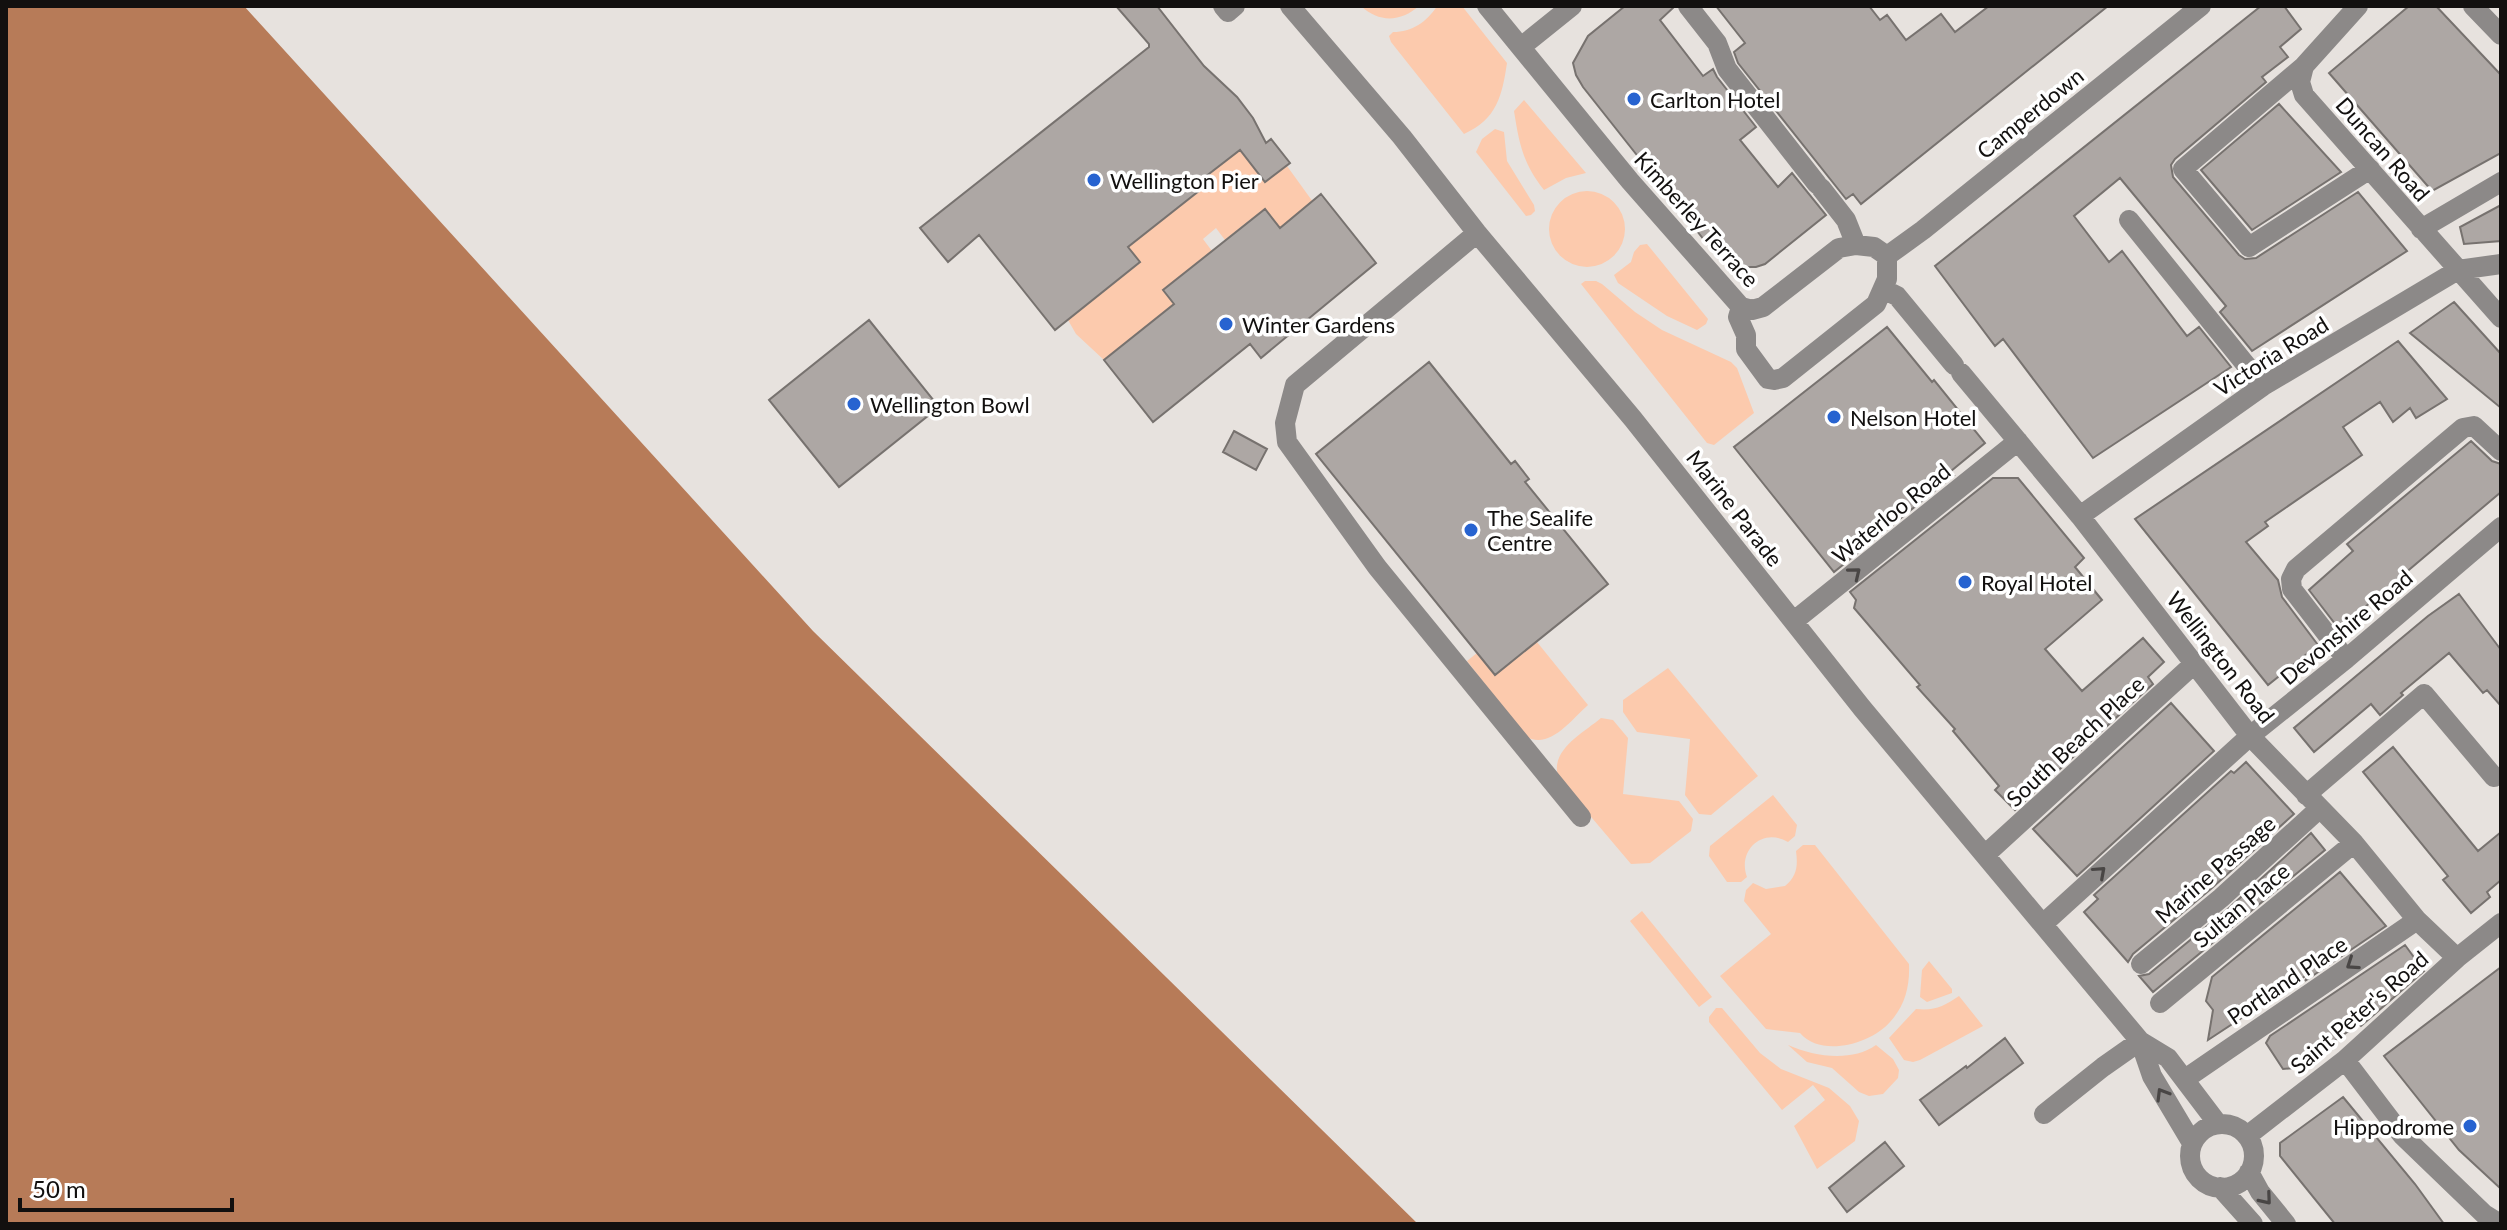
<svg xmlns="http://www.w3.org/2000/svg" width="2507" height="1230" font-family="Lato,sans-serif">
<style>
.green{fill:#fccaad}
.water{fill:#b77b58}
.building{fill:#ada7a4;stroke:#77726f;stroke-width:2}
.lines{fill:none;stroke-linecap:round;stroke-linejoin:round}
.minor{stroke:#8c8988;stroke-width:20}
.oneway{stroke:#494645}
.poi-dot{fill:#2763d0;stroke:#fff;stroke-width:3}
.labels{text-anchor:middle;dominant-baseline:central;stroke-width:7;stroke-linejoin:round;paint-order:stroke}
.poi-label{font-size:22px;fill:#12100f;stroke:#fff;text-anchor:start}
.street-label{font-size:22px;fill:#12100f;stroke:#fff}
</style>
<rect width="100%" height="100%" fill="#e7e2de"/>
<path class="green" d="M1361,6H1419C1401,22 1379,23 1361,6Z
M1437,6H1462L1507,63C1502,96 1497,119 1464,134L1391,42L1389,36L1393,32C1412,32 1427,22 1437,6Z
M1524,100L1586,173L1566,178L1544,190C1523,164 1519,143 1514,111Z
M1495,129L1504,132L1507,161L1534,205L1535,211L1531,215L1526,216L1476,152L1482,139Z
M1240,150L1265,182L1287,166L1313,202L1280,228L1262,232L1251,219L1225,240L1216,228L1203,239L1212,251L1163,290L1174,304L1104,360L1076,334L1068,320L1140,263L1128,247L1209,183L1205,177Z
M1549 229a38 38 0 1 1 76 0a38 38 0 1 1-76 0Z
M1647,244L1708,319L1706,324L1697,330L1667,316L1618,283L1614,275L1631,262L1634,252L1640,245Z
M1585,281H1596L1602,284L1635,312L1662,330L1731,362L1737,368L1754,413L1714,445L1707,443L1581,284Z
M1537,642L1588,705C1571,720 1549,751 1525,736L1467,661L1477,653L1495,675Z
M1668,668L1758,776L1711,815L1699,814L1685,795L1690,739L1637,732L1623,712V700Z
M1601,718L1613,720L1628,738L1623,794L1679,801L1693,819L1691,831L1650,863L1631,864L1559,779C1548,751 1582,734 1601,718Z
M1773,795L1797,825L1795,836L1788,842C1763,827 1737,850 1747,877L1741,882H1727L1709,856L1710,846Z
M1803,845H1815L1909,964C1910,986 1905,1006 1890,1022C1871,1044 1821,1058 1800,1033L1766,1029L1720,976L1771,934L1744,901L1746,890L1753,883L1766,889L1785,886C1797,876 1798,866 1796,851Z
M1642,911L1712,997L1699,1007L1630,921Z
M1929,961L1952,989V993L1927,1002L1920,997L1922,970Z
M1959,996L1983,1026L1920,1060L1913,1062L1904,1060L1889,1038L1916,1009C1935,1011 1944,1006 1959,996Z
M1716,1008H1722L1760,1053L1781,1069L1829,1088L1850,1106L1859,1121L1855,1141L1817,1169L1794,1126L1825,1100L1813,1085L1782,1110L1709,1022V1017Z
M1788,1045C1815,1057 1852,1062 1876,1045L1893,1059L1899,1070L1898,1078L1883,1094L1869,1096L1859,1092L1832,1068L1807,1062Z"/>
<path class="water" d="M6,6H244L813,631L1418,1224H6Z"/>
<path class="building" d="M1116,6H1157L1204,66L1237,97L1253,118L1266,143L1271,139L1290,163L1265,182L1240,150L1205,177L1209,183L1128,247L1140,262L1055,330L979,235L948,262L920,228L1149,47V44Z
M1625,6H1675L1660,20L1703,76L1713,69L1717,77L1756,127L1740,140L1778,187L1792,173L1826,215L1765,264L1756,267H1741L1716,255L1583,87L1576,75L1573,63L1588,36Z
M1716,6H1869L1880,20L1887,15L1906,40L1941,14L1955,32L1989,6H2108L1861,204L1853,194L1846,199L1738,63L1734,52L1745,43Z
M2261,6H2284L2301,29L2280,47L2288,57L2262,77L2266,82L2175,159L2171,165L2173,177L2239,255L2245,259L2256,258L2358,192L2407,251L2252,351L2220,312L2226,306L2120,178L2074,216L2109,262L2122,251L2187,336L2199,327L2231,367L2093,458L2003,339L1995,346L1935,266Z
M2409,6H2436L2501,75V153L2432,191L2329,73Z
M2279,104L2341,172L2252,230L2201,170Z
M1321,194L1376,263L1261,358L1250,344L1153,422L1104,360L1174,304L1163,290L1265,209L1280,228Z
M2501,205V241L2464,244L2460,227Z
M2454,302L2501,354V408L2410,333Z
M869,320L939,407L839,487L769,400Z
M1887,327L1932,382L1934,380L1985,443L1945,476H1953L1834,572L1734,447Z
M2398,341L2447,399L2416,418L2410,408L2393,422L2380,402L2343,427L2362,455L2265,522L2268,526L2246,542L2278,580L2282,597L2318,645L2268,685L2135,519Z
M1429,362L1511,464L1515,461L1529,479L1525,482L1608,584L1495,675L1316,454Z
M1234,431L1267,449L1256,470L1223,452Z
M2471,441L2492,461L2501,464V492L2339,629L2309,590L2353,551L2347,544Z
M1993,478H2018L2084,558L2075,567L2102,600L2045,649L2082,691L2143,638L2164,662L2148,677L2153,684L2015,810L1995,790L1999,786L1953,731L1955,729L1917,687L1920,685L1854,608L1856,600L1850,592Z
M2459,594L2501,650V706L2487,690L2483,693L2449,653L2401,693L2403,695L2380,715L2371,704L2314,752L2294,728L2428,616Z
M2171,703L2214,751L2077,876L2033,829Z
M2393,747L2478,851L2501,832V880L2487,892L2490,897L2471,913L2443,880L2448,876L2363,772Z
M2246,762L2294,814L2212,888L2133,954L2128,962L2084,912L2098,899L2094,895L2231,771L2234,773Z
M2311,833L2325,850L2153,992L2139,976L2149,974L2229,908Z
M2340,872L2386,926L2305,981L2310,973L2208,1040L2213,1010L2206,1001L2212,977Z
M2405,945L2424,971L2361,1026L2359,1024L2295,1068L2283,1069L2266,1043L2270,1036Z
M2501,967V1189L2459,1150L2384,1056Z
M2005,1038L2023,1063L1939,1125L1920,1100L1966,1066L1967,1068Z
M2343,1097L2415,1184L2444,1224H2335L2280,1156V1143Z
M1885,1142L1904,1166L1847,1212L1829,1188Z"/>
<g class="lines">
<path class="minor" d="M1223,6L1228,12L1235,6
M1290,6L1402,137L1477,233L1633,419L1862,708L2140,1041L2168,1058L2218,1124
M1487,6L1630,181L1741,307L1752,310L1763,307L1839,248L1856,245L1874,247L1887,256V279L1876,304L1783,378L1774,380L1768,379L1746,349V335L1738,317L1741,307
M1688,6L1717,43L1727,69L1817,184
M2358,6L2304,66L2300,82L2304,95L2501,318
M2473,6L2501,35
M1521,47L1572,6
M2304,66L2183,169L2249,247L2370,169
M1821,188L1846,220L1856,245
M2129,220L2263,386
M2421,229L2501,182
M1477,233L1295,385L1285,423L1287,442L1377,567L1581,817
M1887,256L1923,230L2201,6
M1883,289L1897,296L1954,365
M1961,373L2080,516L2250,736L2354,843L2417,920L2457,958
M2080,516L2263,386L2458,270L2501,264
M1794,621L2018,441
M2346,659L2292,589L2291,579L2296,569L2463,428L2474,426L2501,451
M2306,795L2424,694L2494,777
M1986,854L2195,663
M2043,924L2250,736L2346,659L2501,527
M2141,964L2221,898L2320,808
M2160,1003L2354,843
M2140,1041L2152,1076L2192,1143
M2345,1060L2402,1135L2484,1214L2500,1224
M2185,1079L2417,920
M2044,1114L2103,1067L2140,1041
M2190 1156a32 32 0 1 1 64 0a32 32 0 1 1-64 0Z
M2247,1136L2345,1060L2457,958L2501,923
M2249,1172L2260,1192L2286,1224
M2220,1187L2253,1224"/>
</g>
<defs><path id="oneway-chevron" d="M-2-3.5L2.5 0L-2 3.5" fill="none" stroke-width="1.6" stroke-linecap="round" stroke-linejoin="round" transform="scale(2)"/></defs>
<g class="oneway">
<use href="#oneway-chevron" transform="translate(1855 573) rotate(-39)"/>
<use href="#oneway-chevron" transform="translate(2100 872) rotate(-42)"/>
<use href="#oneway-chevron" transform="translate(2352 964) rotate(146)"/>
<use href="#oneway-chevron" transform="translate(2162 1094) rotate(-121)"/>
<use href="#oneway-chevron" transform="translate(2266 1199) rotate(50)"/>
</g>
<g class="poi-dot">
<circle cx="1634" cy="99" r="8"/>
<circle cx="1094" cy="180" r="8"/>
<circle cx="1226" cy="324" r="8"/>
<circle cx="854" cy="404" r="8"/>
<circle cx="1834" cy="417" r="8"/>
<circle cx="1471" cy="530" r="8"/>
<circle cx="1965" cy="582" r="8"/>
<circle cx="2470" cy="1126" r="8"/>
</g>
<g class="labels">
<g class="poi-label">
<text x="1650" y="99">Carlton Hotel</text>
<text x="1110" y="180">Wellington Pier</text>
<text x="1242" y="324">Winter Gardens</text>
<text x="870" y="404">Wellington Bowl</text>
<text x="1850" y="417">Nelson Hotel</text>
<text x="1487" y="517">The Sealife<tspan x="1487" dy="25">Centre</tspan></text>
<text x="1981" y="582">Royal Hotel</text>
<text x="2454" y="1126" text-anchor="end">Hippodrome</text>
</g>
<g class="street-label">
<text transform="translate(2030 113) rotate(-39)">Camperdown</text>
<text transform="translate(2383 149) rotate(49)">Duncan Road</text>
<text transform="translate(1697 219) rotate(48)">Kimberley Terrace</text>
<text transform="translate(2271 356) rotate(-32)">Victoria Road</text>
<text transform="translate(1735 508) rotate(52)">Marine Parade</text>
<text transform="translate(1891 513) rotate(-39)">Waterloo Road</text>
<text transform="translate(2346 627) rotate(-40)">Devonshire Road</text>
<text transform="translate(2221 657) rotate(52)">Wellington Road</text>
<text transform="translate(2075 741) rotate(-43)">South Beach Place</text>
<text transform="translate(2215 869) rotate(-41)">Marine Passage</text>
<text transform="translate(2241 905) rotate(-40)">Sultan Place</text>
<text transform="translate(2287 980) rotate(-34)">Portland Place</text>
<text transform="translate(2359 1012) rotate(-41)">Saint Peter's Road</text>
</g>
</g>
<rect width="2507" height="1230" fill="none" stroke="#12100f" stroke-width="16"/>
<path d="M20 1198v12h212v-12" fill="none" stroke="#12100f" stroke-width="4"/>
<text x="32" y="1198" font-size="24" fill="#12100f" stroke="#ffffff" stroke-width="6" paint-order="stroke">50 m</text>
</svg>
